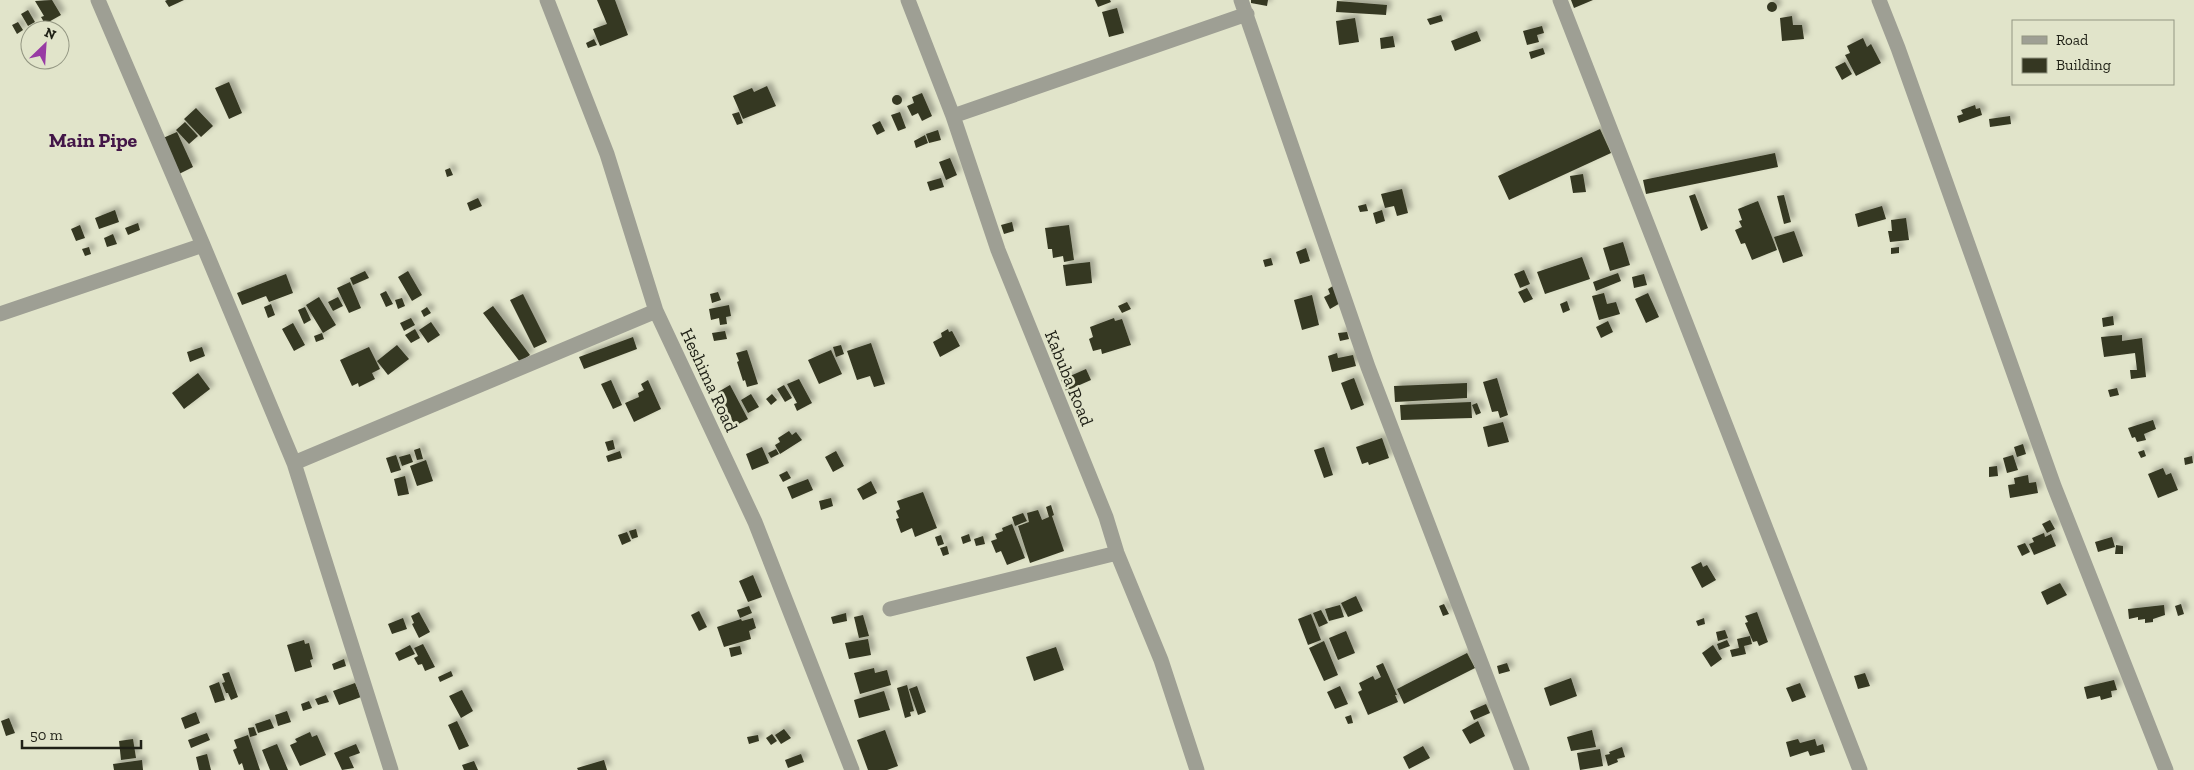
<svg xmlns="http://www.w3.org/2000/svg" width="2194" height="770" font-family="'Zilla Slab',serif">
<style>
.building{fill:#353722;filter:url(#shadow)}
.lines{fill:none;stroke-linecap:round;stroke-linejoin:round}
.street{stroke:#9e9f94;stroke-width:15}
.labels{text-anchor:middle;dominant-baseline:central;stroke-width:5;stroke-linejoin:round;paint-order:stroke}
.street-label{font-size:18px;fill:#1f2016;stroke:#e1e4ca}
.quarter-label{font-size:20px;font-weight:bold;fill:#431648;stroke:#e1e4ca}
</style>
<defs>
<filter id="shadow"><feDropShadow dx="4.5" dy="-4.5" stdDeviation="2.5" flood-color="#0004"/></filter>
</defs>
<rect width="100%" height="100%" fill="#e1e4ca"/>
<path class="building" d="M52,0L61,15L45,24L41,17L44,16L35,1Z
M184,0L169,7L165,1L167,0Z
M597,0H615L628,35L600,46L593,29L607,24Z
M1095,0H1110L1111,2L1098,7Z
M1251,0H1268L1267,6L1251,3Z
M1571,0H1593L1574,8Z
M1337,1L1387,5L1386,15L1336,12Z
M1767 7a5 5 0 1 1 10 0a5 5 0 1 1-10 0Z
M1117,8L1124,33L1109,37L1102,12Z
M28,10L35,22L28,26L21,14Z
M1441,15L1443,21L1430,25L1427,19Z
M1792,16L1793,25H1802L1804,39L1782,41L1780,18Z
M1355,18L1359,42L1339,45L1336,21Z
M18,22L23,30L17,34L12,25Z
M1542,26L1544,33L1537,35L1539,42L1527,45L1523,31Z
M1477,31L1481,41L1455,51L1451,41Z
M1393,36L1395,47L1381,49L1380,38Z
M1863,38L1867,47L1871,44L1881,63L1856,76L1845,55L1850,53L1847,46Z
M594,39L597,45L588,48L586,43Z
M1543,48L1545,54L1531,59L1529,52Z
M1845,62L1852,74L1842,80L1835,67Z
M229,82L242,113L229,119L215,88Z
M767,86L776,106L743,119L733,96L752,88L754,92Z
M922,93L932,116L922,121L918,113L912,116L907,106L914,103L912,97Z
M892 100a5 5 0 1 1 10 0a5 5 0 1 1-10 0Z
M1975,105L1976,109L1980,108L1982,115L1959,123L1957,116L1963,114L1961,110Z
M196,108L213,126L201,137L184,119Z
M739,112L743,123L737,125L732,114Z
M900,112L906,128L898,131L891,115Z
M2010,116L2011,124L1990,127L1989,119Z
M880,121L885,131L877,135L872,125Z
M185,122L198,136L189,144L176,130Z
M1600,129L1611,153L1509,200L1498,176Z
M938,130L941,140L929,143L926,134Z
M177,132L193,167L179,174L163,138Z
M925,135L928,143L916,148L914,141Z
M1775,153L1778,167L1646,194L1643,180Z
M950,158L957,175L946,180L939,162Z
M450,168L453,175L447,177L445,170Z
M1583,174L1586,192L1573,193L1570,176Z
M941,178L944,187L930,191L927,182Z
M1402,189L1408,213L1397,216L1394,206L1385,208L1381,194Z
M1695,194L1708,228L1701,231L1689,196Z
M1784,195L1791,222L1784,224L1777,196Z
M478,198L482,206L470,211L467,203Z
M1758,201L1777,250L1752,260L1745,243L1741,244L1735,230L1742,227L1739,221L1742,220L1738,209Z
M1366,204L1368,211L1360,212L1358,206Z
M1882,206L1886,219L1858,227L1855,214Z
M115,210L119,222L99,229L95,218Z
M1382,210L1385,221L1376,224L1373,213Z
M1906,218L1909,240L1890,242L1888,231H1892L1891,220Z
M1012,222L1014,231L1004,234L1001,225Z
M138,223L140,230L128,235L125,228Z
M80,225L85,238L76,241L71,229Z
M1069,225L1074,260L1064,262L1063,256L1053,258L1052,249H1048L1045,228Z
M1794,231L1803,256L1783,263L1774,237Z
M113,234L117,244L107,247L104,238Z
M1623,242L1630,265L1610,271L1603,248Z
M89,247L91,254L85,256L82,249Z
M1899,247V253L1891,254V248Z
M1306,248L1310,261L1300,264L1296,252Z
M1582,257L1590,279L1545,294L1537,272Z
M1271,258L1273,265L1265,267L1263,260Z
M1090,262L1092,283L1066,286L1063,265Z
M1524,270L1530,284L1520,288L1514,274Z
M365,271L369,278L353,285L350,278Z
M408,271L422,295L412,301L398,277Z
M1618,273L1621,281L1596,291L1593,282Z
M286,274L293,293L269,302L266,296L242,305L237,293Z
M1644,274L1647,285L1634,288L1632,277Z
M350,282L361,308L349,313L337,288Z
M1333,286L1342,302L1330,309L1324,297L1330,294L1328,289Z
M1527,288L1533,299L1524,303L1518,292Z
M386,291L393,304L386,307L380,294Z
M718,292L721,300L712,303L710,294Z
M1604,293L1607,304L1616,302L1620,314L1599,320L1592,296Z
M1648,293L1659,317L1646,323L1635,299Z
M523,294L547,342L534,348L510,300Z
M1312,295L1319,325L1302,330L1294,300Z
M319,297L336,325L323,333L306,305Z
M338,297L343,306L333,311L328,302Z
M402,298L405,306L398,309L395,300Z
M1567,301L1570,310L1563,313L1560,304Z
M1127,302L1131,309L1122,313L1118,306Z
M271,304L275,315L268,318L264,307Z
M729,305L731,316L726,317L727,324L720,325L719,318L711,320L709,309Z
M493,306L530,355L520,362L483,313Z
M305,307L311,320L304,324L298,310Z
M427,307L431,313L424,317L421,311Z
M2113,316L2114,325L2103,327L2102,318Z
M411,318L415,325L404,331L400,323Z
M1114,318L1115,321L1122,319L1131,345L1102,354L1101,349L1093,351L1089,339L1093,337L1090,327Z
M1608,321L1613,332L1601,338L1596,327Z
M431,322L440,335L428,343L419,330Z
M293,323L305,345L294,351L282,329Z
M415,329L420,338L411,343L405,335Z
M948,329L949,332L952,331L960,346L940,357L933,342L942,337L941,333Z
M725,331L727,339L714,341L712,333Z
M1347,332L1349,339L1340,341L1338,333Z
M322,333L324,339L316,342L314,336Z
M2122,335V341L2142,338L2146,377L2131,379L2130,370H2137L2135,353L2104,357L2101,337Z
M633,337L637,349L584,369L579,357Z
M871,343L885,384L874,387L870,376L857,380L847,351Z
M397,345L409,359L388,375L377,361Z
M841,345L844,354L836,357L833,347Z
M202,347L205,356L190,362L187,352Z
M369,347L380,369L372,373L375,379L359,387L358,383L352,386L340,360Z
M747,350L758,384L747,387L745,380L743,381L737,362L739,361L736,353Z
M831,350L842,374L819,384L808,360Z
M1337,353L1338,358L1353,355L1356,366L1332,372L1328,356Z
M1086,369L1091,380L1066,391L1061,380Z
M198,373L210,389L184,409L172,393Z
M1354,378L1364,405L1351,410L1341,383Z
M1497,378L1508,415L1500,418L1498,411L1492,412L1483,382Z
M799,379L812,403L797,411L794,404L797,403L787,384Z
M611,380L622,405L613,409L601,384Z
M648,380L661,409L634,422L625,403L639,397L638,393L644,390L641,384Z
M1467,383V398L1395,402L1394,386Z
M730,385L748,419L735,426L718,392Z
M784,385L792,398L785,402L777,389Z
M2117,388L2119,395L2110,397L2108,390Z
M751,394L759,407L748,413L741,400Z
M772,394L777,400L771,405L766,399Z
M1471,402L1472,418L1401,420L1400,405Z
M1477,403L1481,413L1476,415L1472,405Z
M2153,420L2156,429L2144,434L2146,440L2137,442L2135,437L2132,438L2128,428Z
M1503,422L1509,442L1488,447L1483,427Z
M789,431L792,435L796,432L802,440L780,454L775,445L780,442L778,438Z
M1382,438L1389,458L1369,465L1368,462L1362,464L1356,447Z
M613,440L615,449L608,451L605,442Z
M2023,444L2026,454L2017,457L2014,447Z
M762,447L769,463L752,470L746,454Z
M1324,447L1333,475L1324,478L1314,450Z
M420,448L423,459L417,460L414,450Z
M776,449L779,454L771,458L768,453Z
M2144,450L2146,456L2141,458L2138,452Z
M620,451L622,458L608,462L606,456Z
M836,451L844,466L833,472L825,457Z
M410,454L413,462L402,466L399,457Z
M396,455L401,470L391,473L386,458Z
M2013,455L2018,470L2007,473L2003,458Z
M2192,456L2193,463L2185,465L2184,458Z
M426,460L433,481L417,486L410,466Z
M1997,466L1998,476L1989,477V467Z
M2163,468L2166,475L2171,473L2178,490L2158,498L2148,474Z
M787,471L791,478L783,482L779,475Z
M2028,475L2029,483L2036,482L2038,493L2010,498L2008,485L2015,484L2014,478Z
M405,476L409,494L398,496L394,479Z
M808,479L813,490L792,499L787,487Z
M871,481L877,493L863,500L857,489Z
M923,492L937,528L915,537L912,528L901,533L896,519L899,518L896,511L900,509L897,501Z
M831,498L833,506L821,510L819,501Z
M1051,505L1054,515L1052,516L1064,551L1030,563L1018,526L1029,522L1027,513L1038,510L1042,520L1049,517L1046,507Z
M1023,513L1027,521L1015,526L1012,517Z
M2050,520L2055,529L2047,533L2042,524Z
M1012,524L1025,558L1007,565L1001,551L996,553L991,541L997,539L995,534L1003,531L1002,528Z
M636,529L638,537L632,539L629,531Z
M627,532L631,541L622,545L618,535Z
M2044,533L2045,537L2051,534L2056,546L2034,555L2029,544L2034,542L2032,538Z
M969,534L971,541L963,544L961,537Z
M941,535L944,544L938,546L935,537Z
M983,536L985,544L976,546L974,539Z
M2112,537L2115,547L2098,552L2095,542Z
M2025,543L2030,552L2022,556L2017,546Z
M2116,545L2123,546V554H2115Z
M947,546L949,554L943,556L940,548Z
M1701,562L1703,567L1707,565L1716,580L1702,588L1691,567Z
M753,575L762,597L748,602L739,581Z
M2060,583L2067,595L2047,605L2041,592Z
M1356,596L1363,611L1348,617L1341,603Z
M1444,604L1449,614L1443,616L1439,606Z
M2181,604L2184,614L2178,616L2175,606Z
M1340,605L1344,617L1329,621L1325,609Z
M2164,605L2165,615L2153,619V622L2145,623V619L2138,620V617L2129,619L2128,609Z
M749,606L752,613L740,618L737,610Z
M1321,610L1328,623L1319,627L1313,613Z
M699,611L707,627L699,631L691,615Z
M419,612L430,632L419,638L412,624L414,623L411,616Z
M1757,612L1768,642L1759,646L1757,641L1753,642L1745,623L1748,622L1745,616Z
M846,613L847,621L833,624L831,617Z
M1311,614L1321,640L1308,645L1298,619Z
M863,615L869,636L859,638L854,617Z
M403,618L407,629L392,634L388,624Z
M753,618L756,628L749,631L751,639L724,647L717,627L741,619L742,621Z
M1704,618L1705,624L1698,626L1696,621Z
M1725,630L1728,638L1718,641L1716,632Z
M1346,631L1355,653L1338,660L1329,638Z
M1750,636L1752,644L1744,646L1746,654L1732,657L1730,650L1739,648L1737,639Z
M868,639L871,655L849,659L845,643Z
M304,640L305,644L309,643L313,659L310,660L312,667L295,672L287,645Z
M1727,640L1730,646L1719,650L1717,644Z
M1324,641L1338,675L1324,681L1309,648Z
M423,644L435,667L425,671L422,664L418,665L414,658L418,656L414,648Z
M410,645L415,654L399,661L395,653Z
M1713,645L1722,659L1711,667L1702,653Z
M740,646L742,654L731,657L729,648Z
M1056,647L1064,670L1034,681L1026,657Z
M1467,653L1475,668L1404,704L1397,689Z
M344,659L346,666L334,670L332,664Z
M1383,663L1397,695H1395L1398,702L1368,715L1358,692L1362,690L1359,683L1373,676L1375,680L1381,677L1376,666Z
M1507,663L1510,671L1499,674L1497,666Z
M874,668L875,673L887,670L891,685L860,694L854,673Z
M451,671L453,676L440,682L438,677Z
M229,672L238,697L231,700L228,693H226L222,683L225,682L222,674Z
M1865,673L1870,686L1858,689L1854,676Z
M1571,678L1577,696L1550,706L1544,688Z
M2114,680L2117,690L2111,691L2112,697L2101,700L2100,696L2087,699L2084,687Z
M219,682L225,700L215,703L209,686Z
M355,683L361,697L339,705L333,691Z
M1800,683L1806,697L1792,702L1786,688Z
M907,685L914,711L910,712L911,716L905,718L897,688Z
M917,686L926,712L918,715L909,689Z
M1340,686L1348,704L1335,709L1327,692Z
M462,690L473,711L461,718L449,696Z
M884,691L890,710L859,718L854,700Z
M326,695L329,702L318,705L315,699Z
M309,701L312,708L303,711L301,704Z
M1486,704L1490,713L1474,720L1470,711Z
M287,711L291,722L278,726L275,715Z
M196,712L200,723L185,729L181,718Z
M1351,715L1353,723L1348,724L1345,717Z
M9,718L15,733L6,736L1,721Z
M270,719L274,728L258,733L255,724Z
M457,721L469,746L459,750L448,725Z
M1478,721L1485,736L1470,744L1462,730Z
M254,727L257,735L250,737L248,728Z
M784,729L791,738L781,744L775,735Z
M885,730L898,766L887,770H868L857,740Z
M1592,730L1596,747L1571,751L1567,737Z
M310,732L312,737L317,735L326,755L300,766L290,745L297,742L295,739Z
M207,733L210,740L191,748L188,740Z
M772,734L777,741L771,745L766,738Z
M248,735L260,770H244L242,763L239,765L233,750L237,748L234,740Z
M758,735L759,741L749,744L747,737Z
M133,739L136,758L121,760L119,741Z
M1798,739L1800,743L1815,739L1817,746L1823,744L1825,752L1810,756L1808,751L1790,757L1786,742Z
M277,744L288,770H270L262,750Z
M356,744L360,753L349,757L354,768L342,770L334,753Z
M1423,746L1430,758L1409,769L1403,757Z
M1622,747L1625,757L1617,759L1618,762L1608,766L1605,755L1610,754L1609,752Z
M1600,749L1603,766L1580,770L1577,753Z
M207,754L211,770H199L196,757Z
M801,754L804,762L788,768L785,760Z
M142,760L143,770H114L113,764Z
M604,760L607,770H578L577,768Z
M474,761L478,770H464L462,765Z"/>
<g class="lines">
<path class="street" d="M98,0L203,245L294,463L391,770
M547,0L607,154L656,311L755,522L852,770
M908,0L953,116L998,250L1106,517L1117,553L1161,660L1197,770
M1241,0L1368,367L1522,770
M1560,0L1860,770
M1879,0L1898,48L2054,486L2166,770
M953,116L1247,14
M0,314L203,245
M294,463L656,311
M890,609L1117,553"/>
</g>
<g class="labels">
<g class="street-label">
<text transform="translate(1069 378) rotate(68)">Kabuba Road</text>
<text transform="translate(709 380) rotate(65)">Heshima Road</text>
</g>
<g class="quarter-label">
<text x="93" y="140">Main Pipe</text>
</g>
</g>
<rect x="2012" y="20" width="162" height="65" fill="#e1e4ca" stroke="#939682"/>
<rect x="2022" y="36" width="25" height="8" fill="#9e9f94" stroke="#939682"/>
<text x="2056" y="45" font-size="15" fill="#1f2016">Road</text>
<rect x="2022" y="58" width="25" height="15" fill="#353722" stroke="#939682"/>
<text x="2056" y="70" font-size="15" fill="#1f2016">Building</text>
<g transform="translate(45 45) rotate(25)"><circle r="24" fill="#e1e4ca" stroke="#939682"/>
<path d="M0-4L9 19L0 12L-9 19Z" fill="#983ba4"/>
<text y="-8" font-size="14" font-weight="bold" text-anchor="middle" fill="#1f2016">N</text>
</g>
<path d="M22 740v8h119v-8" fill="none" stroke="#1f2016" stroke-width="2.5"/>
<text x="30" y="740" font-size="15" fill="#1f2016" stroke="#e1e4ca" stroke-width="4" paint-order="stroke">50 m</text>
</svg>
